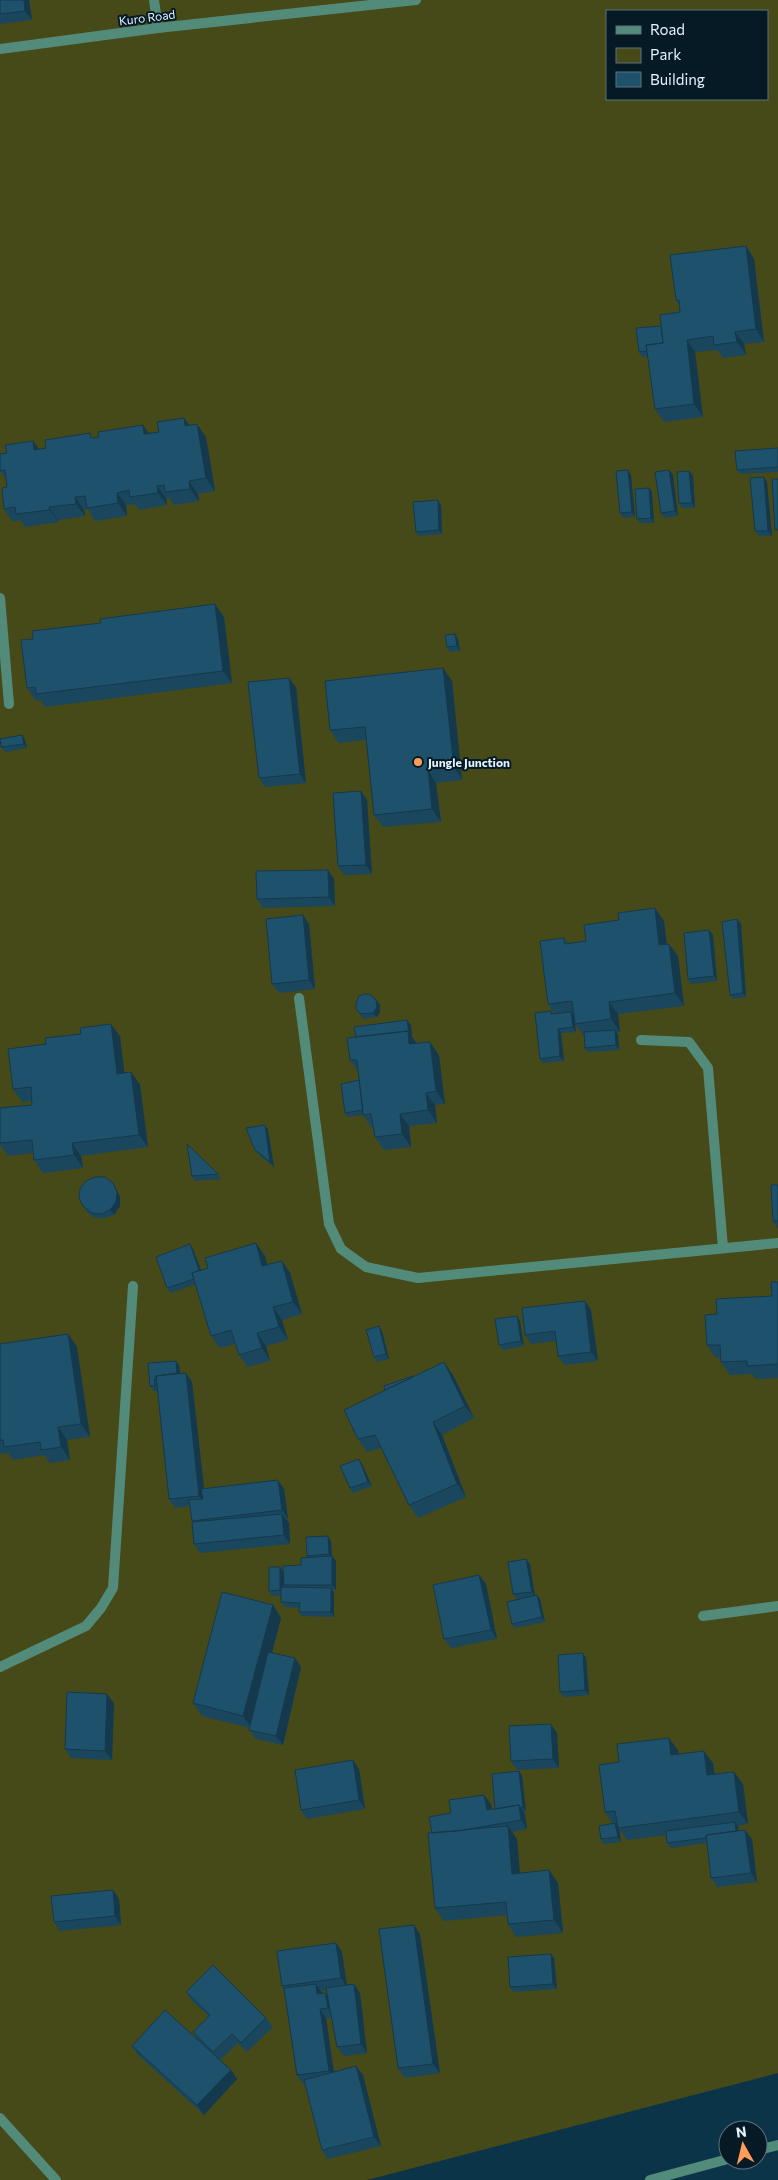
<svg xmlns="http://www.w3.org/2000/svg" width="778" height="2180" font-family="Commissioner,sans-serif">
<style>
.green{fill:#464a18;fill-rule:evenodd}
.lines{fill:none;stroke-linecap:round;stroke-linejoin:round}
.service{stroke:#538b7b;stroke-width:10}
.minor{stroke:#538b7b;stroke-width:10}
.tertiary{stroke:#538b7b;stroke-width:10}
.wall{fill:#1a475d;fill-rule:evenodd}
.shaded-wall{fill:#15394c}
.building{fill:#1e526c;stroke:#15394c}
.poi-dot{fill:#fe9c58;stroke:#051a25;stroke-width:2}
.labels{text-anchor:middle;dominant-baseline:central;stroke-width:4;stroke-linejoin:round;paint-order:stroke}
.street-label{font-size:12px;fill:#e3f3fc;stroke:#051a25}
.poi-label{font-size:12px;font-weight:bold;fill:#e3f3fc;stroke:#051a25;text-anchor:start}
</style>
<rect width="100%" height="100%" fill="#0b3448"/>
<path class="green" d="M0,0H778V2073L367,2180H0ZM607,11H767V99H607Z"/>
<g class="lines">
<path class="service" d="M0,598L9,704"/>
<path class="minor" d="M154,0L158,28
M0,49L158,28L416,0
M299,998L329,1224L341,1249L366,1267L418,1278L778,1243
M641,1040L689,1042L708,1068L723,1248
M703,1616L778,1606
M0,1667L86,1626L101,1608L113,1588L133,1286
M0,2118L56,2180"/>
<path class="tertiary" d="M758,2150L778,2145
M650,2180L728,2159"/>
</g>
<path class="wall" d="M0,0H29L32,20L0,24Z
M746,246L754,259L764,342L744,344L746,355L723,358L717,350L695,352L703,417L664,422L655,409L648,356L642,357L639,352L661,326L680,312L679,305L676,300Z
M184,418L189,425L206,437L215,491L198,494L199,501L174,505L169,498H166L167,505L139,510L135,504L126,505L127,516L95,521L88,509L84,510L85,516L58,520L59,522L25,527L20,520L13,522L4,509L7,487L6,479L0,471L7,453L46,448L93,438L159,432Z
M778,448V472L740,474L737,470Z
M669,470L673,475L678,516L664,518L661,513Z
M689,471L693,476L695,508H682L679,503Z
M631,475L635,517L623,518L620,513Z
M767,482L772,536H759L755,531Z
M649,488L652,492L654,523H640L637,519Z
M441,505L442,534L419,536L416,532Z
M215,604L224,617L232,683L45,707L41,700L36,701L27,688L33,639L101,623Z
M458,639L460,651L450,652L447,647Z
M443,668L452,681L462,780L436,783L441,822L383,827L374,815L366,740L339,743L330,730Z
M296,687L306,783L265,787L259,778Z
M22,735L25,740L27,748L5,752L1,747Z
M367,800L372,874L344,875L338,866Z
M328,870L334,879L335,906L263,908L257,899Z
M737,919L741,924L746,997L733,999L730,995Z
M664,921L667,944L678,956L684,1006L618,1014L620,1032H617L618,1035L619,1050L588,1052L585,1048L584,1036L575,1024L576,1032L561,1033L564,1061L543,1063L540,1059L551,1011L553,1014L554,1013L548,1004L564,938L568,943L586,941Z
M309,924L315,989L279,993L272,984Z
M713,935L717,981L691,984L688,979Z
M380,1005V1012L377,1017L364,1019L356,1009Z
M411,1025L412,1037L417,1043L439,1055L445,1104L435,1105L437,1123L409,1126L411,1147L384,1150L375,1137L373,1128H372L363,1115L348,1117L345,1113L359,1080L358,1072L350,1060L356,1037Z
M120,1036L124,1073L131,1072L140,1085L148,1147L81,1156L83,1168L43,1173L34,1160L33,1153L8,1156L0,1145V1108L32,1105V1101L22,1102L13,1089Z
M265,1125L268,1130L274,1167L259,1155L255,1150Z
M218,1174L221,1179L195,1181L192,1176Z
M113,1183L120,1197V1206L114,1215L105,1218H95L87,1212L84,1207Z
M778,1185V1229L773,1221Z
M256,1243L265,1256L267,1265L282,1261L290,1273L302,1314L282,1320L288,1340L266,1346L270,1361L248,1367L239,1355L236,1344L220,1348L211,1336L196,1284L171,1293L167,1288L190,1244L193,1249L201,1270L208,1268Z
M778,1282V1378L756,1379L752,1374L730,1375L721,1362V1358H716L707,1345L717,1314L772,1296Z
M585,1301L591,1310L598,1361L565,1365L558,1356L556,1341L531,1344L525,1335Z
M517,1316L520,1321L524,1346L503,1350L499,1345Z
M382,1331L389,1359L377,1362L374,1357Z
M68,1334L77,1347L90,1437L67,1440L70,1460L50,1463L44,1455L13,1460L8,1453L0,1454V1344Z
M148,1363L179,1365L180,1373H186L192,1382L204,1489L278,1480L284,1489L288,1519H286L289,1523L290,1544L200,1553L194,1544L193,1522L190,1506L175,1508L169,1499L158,1391H154L150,1386Z
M453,1375L474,1418L442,1435L466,1497L418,1518L409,1505L381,1448L367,1452L358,1439Z
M359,1459L362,1464L372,1486L353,1493L350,1488Z
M331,1541L332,1556L336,1561V1590H332L334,1593V1617L302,1616L299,1612V1608L285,1607L281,1602V1595L272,1596L269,1591L280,1567L283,1571L301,1565L308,1558L307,1556Z
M530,1564L535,1595L540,1599L545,1622L515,1628L512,1624L517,1599L513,1594Z
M479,1575L486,1584L497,1639L451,1648L444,1639Z
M273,1605L281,1618L272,1653L301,1667L283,1745L256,1739L249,1730L250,1728L202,1716L193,1703Z
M586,1658L589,1695L564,1697L560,1692Z
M114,1703L112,1760L71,1758L65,1749Z
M557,1733L559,1768L517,1770L511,1761Z
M678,1750V1754L713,1763L714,1774L734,1772L743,1784L748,1824L737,1826L739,1831L752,1839L757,1882L717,1887L711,1878L707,1843L671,1848L667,1843V1835L627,1840L619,1829L621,1842L604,1844L601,1839L612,1823L605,1812L619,1762Z
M359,1769L365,1809L307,1819L301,1810Z
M519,1771L522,1776L526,1811L523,1812L525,1814L527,1829L512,1832L517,1839L520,1873L549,1870L558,1883L563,1933L516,1937L508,1924L507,1915L444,1921L435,1908L432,1833L451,1813L491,1804V1810L495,1809Z
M113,1890L119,1899L121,1925L60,1931L54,1922Z
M420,1934L440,2073L405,2078L398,2068Z
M336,1943L342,1952L347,1985L360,1993L367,2053L344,2056L337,2047L332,2018H326L334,2072L363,2075L381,2146L328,2159L322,2150L305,2084H303L297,2075L284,1989L282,1986ZM326,1990L328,1997L322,1993L321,1991Z
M554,1958L557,1989L514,1992L510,1987Z
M186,1992L266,2018L273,2027L247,2052L238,2043L220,2060L231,2070L237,2079L204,2115L138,2055L132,2046L199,2041L193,2032L209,2016L192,2001Z"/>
<path class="shaded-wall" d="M24,0H29L32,20L25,11Z
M746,246L754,259L764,342L756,329Z
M735,332L744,344L746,355L737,342Z
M687,340L695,352L703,417L694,404Z
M184,418L193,430L185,426Z
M197,424L206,437L215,491L206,478Z
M143,425L152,438L144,434Z
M33,441L42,453L34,450Z
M628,470L631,475L635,517L632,512Z
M669,470L673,475L678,516L675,511Z
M689,471L693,476L695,508L692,503Z
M764,477L767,482L772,536L768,531Z
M189,481L198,494L199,501L190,489Z
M157,486L166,498L167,505L158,493Z
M649,488L652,492L654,523L651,518Z
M117,493L126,505L127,516L118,503Z
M75,497L84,510L85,516L76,504Z
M438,500L441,505L442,534L439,530Z
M49,507L58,520L59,522L50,510Z
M215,604L224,617L232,683L223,671Z
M455,634L458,639L460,651L457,646Z
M443,668L452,681L462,780L454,767Z
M289,678L296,687L306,783L300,774Z
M22,735L25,740L27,748L24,744Z
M428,770L436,783L441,822L432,809Z
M361,791L367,800L372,874L366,865Z
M328,870L334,879L335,906L329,897Z
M655,908L664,921L668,958L659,945Z
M303,915L309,924L315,989L309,980Z
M737,919L741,924L746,997L743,993Z
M709,930L713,935L717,981L714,976Z
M669,944L678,956L684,1006L675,993Z
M376,1000L380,1005V1012L377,1017L373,1013Z
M609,1002L618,1014L620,1032L611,1019Z
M571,1012L574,1016L576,1032L573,1027Z
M407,1020L411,1025L412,1037L417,1044H409Z
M111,1024L120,1036L126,1087L117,1074Z
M558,1029L561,1033L564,1061L560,1056Z
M615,1030L618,1035L619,1050L616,1045Z
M430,1042L439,1055L445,1104L436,1091Z
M131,1072L140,1085L148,1147L139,1135Z
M426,1093L435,1105L437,1123L428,1110Z
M400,1114L409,1126L411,1147L402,1134Z
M265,1125L268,1130L274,1167L270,1162Z
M72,1143L81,1156L83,1168L74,1155Z
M113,1183L120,1197V1206L114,1215L110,1210Z
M256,1243L265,1256L271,1279L262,1266Z
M190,1244L193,1249L205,1281L201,1276Z
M282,1261L290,1273L302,1314L293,1302Z
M585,1301L591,1310L598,1361L591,1352Z
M273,1307L282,1320L288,1340L279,1327Z
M517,1316L520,1321L524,1346L521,1341Z
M379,1326L382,1331L389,1359L386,1354Z
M257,1333L266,1346L270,1361L262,1348Z
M68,1334L77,1347L90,1437L81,1424Z
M176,1361L179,1365L181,1382L177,1377Z
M444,1362L453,1375L474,1418L465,1406Z
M186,1373L192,1382L206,1505L199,1496Z
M433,1422L442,1435L466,1497L457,1484Z
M58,1427L67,1440L70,1460L61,1447Z
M359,1459L362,1464L372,1486L368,1482Z
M278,1480L284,1489L288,1519L282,1510Z
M282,1514L289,1523L290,1544L284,1535Z
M328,1536L331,1541L332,1559L329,1554Z
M332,1556L336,1561V1590L332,1585Z
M526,1559L530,1564L535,1597L532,1592Z
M280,1567L283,1572V1595L280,1590Z
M479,1575L486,1584L497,1639L491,1630Z
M331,1588L334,1593V1617L331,1612Z
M537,1595L540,1599L545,1622L542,1617Z
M273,1605L281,1618L252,1728L243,1716Z
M583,1653L586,1658L589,1695L585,1690Z
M295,1658L301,1667L283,1745L276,1736Z
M107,1694L114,1703L112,1760L105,1751Z
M551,1724L557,1733L559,1768L553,1759Z
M669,1738L678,1750L680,1768L671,1755Z
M704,1751L713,1763L716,1788L707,1775Z
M353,1760L359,1769L365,1809L359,1800Z
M519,1771L522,1776L526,1811L523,1807Z
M734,1772L743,1784L748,1824L739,1812Z
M484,1795L491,1804L493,1819L487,1810Z
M519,1805L525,1814L527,1829L521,1820Z
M735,1822L738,1827L740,1838L737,1834Z
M615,1823L619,1828L621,1842L618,1837Z
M508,1826L517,1839L521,1887L512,1874Z
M745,1830L752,1839L757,1882L751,1873Z
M549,1870L558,1883L563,1933L554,1920Z
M113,1890L119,1899L121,1925L115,1916Z
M414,1925L420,1934L440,2073L433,2064Z
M336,1943L342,1952L347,1987L341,1978Z
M551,1954L554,1958L557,1989L553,1984Z
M316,1984L322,1993L324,2003L317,1994Z
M354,1984L360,1993L367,2053L361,2044Z
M325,1993L331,2002L334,2017L328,2008Z
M320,2009L326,2018L335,2080L329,2071Z
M356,2066L363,2075L381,2146L374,2137Z
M231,2070L237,2079L204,2115L197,2105Z"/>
<path class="building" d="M0,0H24L25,11L0,14Z
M746,246L756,329L735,332L737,342L714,345L713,336L687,340L694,404L655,409L646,345L663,343L660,315L680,312L679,300H676L670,255Z
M661,326L663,343L646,345L647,351L639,352L636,328Z
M184,418L185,426L197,424L206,478L189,481L190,489L165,492L164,485L157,486L158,493L130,497L129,490L117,493L118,503L87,508L85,496L75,497L76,504L49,507L50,510L16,514L15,507L4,509L2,488L7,487L5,470L0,471V454L7,453L5,445L33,441L34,450L46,448L45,440L90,433L91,438L99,437L98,432L143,425L144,434L159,432L157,422Z
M778,448V467L737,470L735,451Z
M628,470L632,512L620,513L616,471Z
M669,470L675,511L661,513L655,472Z
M689,471L692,503H679L677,472Z
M764,477L768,531H755L750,478Z
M772,479H778V530H775Z
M649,488L651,518L637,519L635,489Z
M438,500L439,530L416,532L413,502Z
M215,604L223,671L36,694L35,687L27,688L21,640L33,639L32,631L101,623L100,619Z
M455,634L457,646L447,647L445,635Z
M443,668L454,767L428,770L432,809L374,815L365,727L330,730L325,681Z
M289,678L300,774L259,778L248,682Z
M22,735L24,744L1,747L0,739Z
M361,791L366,865L338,866L333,793Z
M328,870L329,897L257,899L256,871Z
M655,908L659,945L669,944L675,993L609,1002L611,1019L575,1024L572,1001L548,1004L540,941L564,938L565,944L586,941L584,925L619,920L618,913Z
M303,915L309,980L272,984L266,919Z
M737,919L743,993L730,995L722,922Z
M709,930L714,976L688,979L684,933Z
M365,994L371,995L376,1000L377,1007L373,1013L361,1014L356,1009V1003L359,996Z
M551,1011V1014L571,1012L573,1027L558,1029L560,1056L540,1059L535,1013Z
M407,1020L409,1033L408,1031L356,1037L354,1027Z
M111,1024L117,1074L131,1072L139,1135L72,1143L74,1155L34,1160L32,1140L0,1143V1108L32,1105L31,1087L13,1089L8,1049L46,1044L45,1038L81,1034L80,1028Z
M615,1030L616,1045L585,1048L584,1032Z
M408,1031L409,1044L430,1042L436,1091L426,1093L428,1110L400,1114L402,1134L375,1137L371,1114L363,1115L357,1060H350L347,1038Z
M359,1080L363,1110L345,1113L341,1084Z
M265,1125L270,1162L255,1150L246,1128Z
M187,1144L218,1174L192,1176Z
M95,1177H105L113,1183L117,1192L116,1202L110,1210L102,1214L92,1213L84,1207L79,1199L80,1189L86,1181Z
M771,1185H778V1221H773Z
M256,1243L262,1266L282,1261L293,1302L273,1307L279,1327L257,1333L262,1348L239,1355L231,1330L211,1336L192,1273L208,1268L205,1258Z
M190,1244L199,1270L192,1273L194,1279L167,1288L156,1257Z
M771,1282H778V1364L747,1366V1361L721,1362L720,1345H707L705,1315L717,1314L716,1299L772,1296Z
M585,1301L591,1352L558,1356L555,1331L525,1335L522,1308Z
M517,1316L521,1341L499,1345L495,1319Z
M379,1326L386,1354L374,1357L366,1330Z
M68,1334L81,1424L58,1427L61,1447L41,1450L40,1442L4,1447L3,1440H0V1344Z
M176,1361L177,1373L156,1376V1379H154L155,1386H150L148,1363Z
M444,1362L465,1406L433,1422L457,1484L409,1505L375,1435L358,1439L344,1410Z
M186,1373L199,1496L169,1499L156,1376Z
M413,1376V1377L385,1390L384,1386Z
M359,1459L368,1482L350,1488L340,1466Z
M278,1480L282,1510L192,1521L189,1500L203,1499L201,1489Z
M282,1514L284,1535L194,1544L192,1522Z
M328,1536L329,1554L307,1556L306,1537Z
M332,1556V1585H284L283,1566L301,1565V1558Z
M526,1559L532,1592L513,1594L508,1562Z
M269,1567H280V1590L269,1591Z
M479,1575L491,1630L444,1639L433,1585Z
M281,1587L331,1588V1612H299L300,1603L281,1602Z
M222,1592L273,1605L243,1716L193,1703Z
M537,1595L542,1617L512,1624L507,1602Z
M268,1652L295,1658L276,1736L249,1730Z
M583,1653L585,1690L560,1692L558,1655Z
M67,1692L107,1694L105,1751L65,1749Z
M551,1724L553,1759L511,1761L509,1726Z
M669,1738L671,1755L704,1751L707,1775L734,1772L739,1812L618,1828L615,1811L605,1812L599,1765L619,1762L617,1744Z
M353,1760L359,1800L301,1810L295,1770Z
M519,1771L523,1807H520L519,1805L495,1809L492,1774Z
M484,1795L487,1810L519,1805L521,1820L458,1831L432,1833L429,1817L451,1813L449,1800Z
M735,1822L736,1831L706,1835V1838L667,1843L666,1831Z
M615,1823L618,1837L601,1839L599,1826Z
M508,1826L512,1874L549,1870L554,1920L508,1924L506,1902L435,1908L428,1833Z
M745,1830L751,1873L711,1878L706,1835Z
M113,1890L115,1916L54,1922L51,1896Z
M414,1925L433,2064L398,2068L379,1929Z
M336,1943L341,1978L282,1986L277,1951Z
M551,1954L553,1984L510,1987L508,1957Z
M213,1965L266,2018L241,2043L232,2034L213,2052L193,2032L210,2015L186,1992Z
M316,1984L317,1994L325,1993L328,2008L320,2009L329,2071L297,2075L284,1988Z
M354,1984L361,2044L337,2047L326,1988Z
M165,2010L231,2070L197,2105L132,2046Z
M356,2066L374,2137L322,2150L304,2080Z"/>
<circle class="poi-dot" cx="418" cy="762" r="5"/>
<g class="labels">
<g class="street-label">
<text transform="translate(147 17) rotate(-7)">Kuro Road</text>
</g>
<g class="poi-label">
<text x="428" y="762">Jungle Junction</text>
</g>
</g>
<rect x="606" y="10" width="162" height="90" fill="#051a25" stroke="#5e717b"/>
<rect x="616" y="26" width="25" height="8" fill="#538b7b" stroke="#5e717b"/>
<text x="650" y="35" font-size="15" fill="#e3f3fc">Road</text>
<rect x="616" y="48" width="25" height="15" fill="#464a18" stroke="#5e717b"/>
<text x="650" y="60" font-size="15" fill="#e3f3fc">Park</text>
<rect x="616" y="72" width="25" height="15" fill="#1e526c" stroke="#5e717b"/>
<text x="650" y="85" font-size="15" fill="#e3f3fc">Building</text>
<g transform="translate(743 2145) rotate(352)"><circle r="24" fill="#051a25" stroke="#5e717b"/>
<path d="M0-4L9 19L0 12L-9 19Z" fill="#fe9c58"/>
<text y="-8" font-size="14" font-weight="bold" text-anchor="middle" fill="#e3f3fc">N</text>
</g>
</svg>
